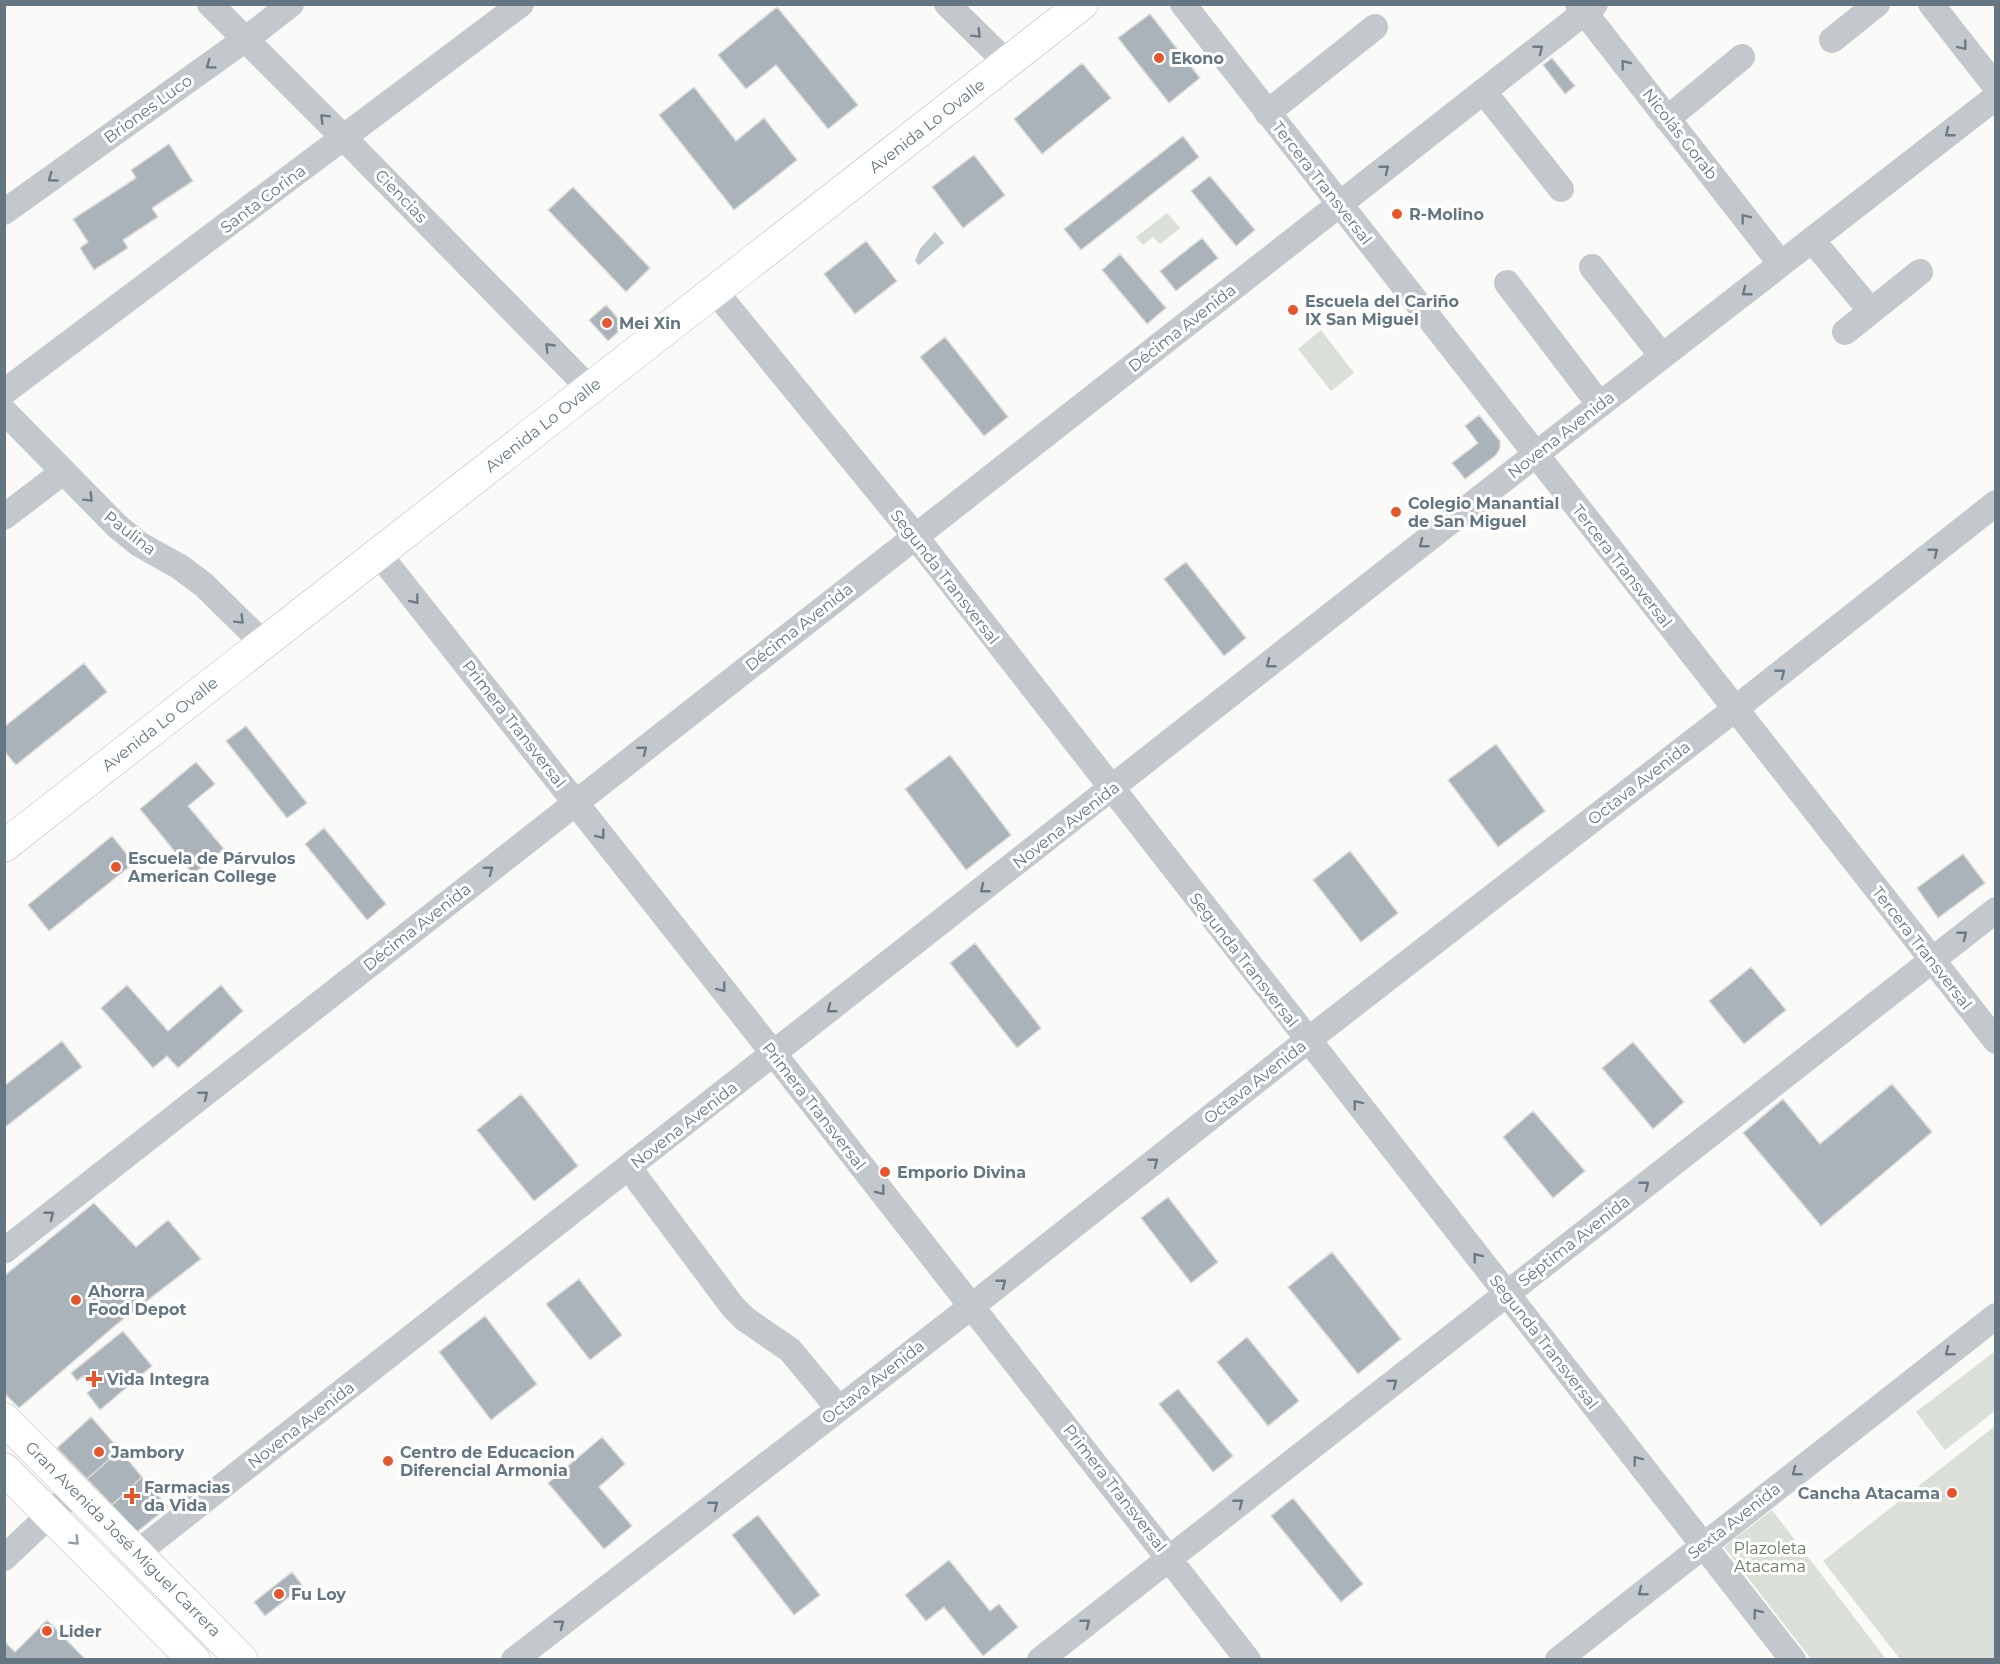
<svg xmlns="http://www.w3.org/2000/svg" width="2000" height="1664" font-family="Montserrat,sans-serif">
<style>
.green{fill:#dadfd7}
.water{fill:#bbc7cb}
.building{fill:#aab3b9;stroke:#dcdcda;stroke-width:1.5}
.lines{fill:none;stroke-linecap:round;stroke-linejoin:round}
.major-casing{stroke:#b5babe;stroke-width:33}
.minor{stroke:#c3c8cc;stroke-width:26}
.major{stroke:#fff;stroke-width:32}
.oneway{stroke:#6a7a87}
.oneway2{stroke:#939fa8}
.poi-dot{fill:#e4572e;stroke:#fff;stroke-width:2}
.labels{text-anchor:middle;dominant-baseline:central;stroke-width:6;stroke-linejoin:round;paint-order:stroke}
.poi-label{font-size:16px;font-weight:bold;fill:#657683;stroke:#fff;text-anchor:start}
.street-label{font-size:16px;fill:#657683;stroke:#fff}
.park-label{font-size:16px;fill:#687a64;stroke:#fff}
</style>
<rect width="100%" height="100%" fill="#fafaf8"/>
<path class="green" d="M1167,213L1180,228L1160,244L1153,237L1143,245L1136,237Z
M1321,330L1354,373L1331,391L1298,349Z
M1994,1352L1995,1411L1945,1450L1916,1412Z
M1995,1426V1659H1900L1823,1561Z
M1772,1510L1886,1659H1811L1724,1547Z"/>
<path class="water" d="M935,232L944,243L919,265L915,261L920,249Z"/>
<path class="building" d="M777,7L858,105L828,129L776,65L746,89L718,55Z
M1150,14L1200,78L1169,103L1118,38Z
M1552,58L1575,86L1565,94L1543,65Z
M1082,63L1111,98L1042,154L1014,119Z
M694,87L736,141L764,118L797,160L734,210L659,115Z
M1183,136L1199,157L1081,250L1064,229Z
M169,144L193,181L152,208L158,217L123,240L128,248L94,270L80,248L88,242L73,219L136,178L131,170Z
M974,155L1005,195L963,228L932,187Z
M1210,176L1255,230L1236,246L1191,191Z
M573,187L650,268L626,292L548,210Z
M1202,238L1218,258L1176,291L1160,271Z
M866,241L897,281L855,314L824,274Z
M1120,254L1166,308L1147,324L1102,270Z
M606,305L625,326L608,341L589,320Z
M945,337L1008,417L984,436L920,357Z
M1479,415L1500,441V448L1496,455L1465,479L1452,463L1478,443L1465,426Z
M1186,562L1246,638L1224,656L1164,579Z
M84,663L107,692L16,765L4,751V727Z
M246,726L307,803L287,818L226,741Z
M1496,744L1545,811L1498,847L1448,780Z
M950,755L1011,835L966,870L905,789Z
M196,762L215,784L188,806L224,849L193,874L140,809Z
M324,828L386,904L367,920L305,844Z
M112,836L134,863L49,931L28,905Z
M1350,851L1398,913L1361,942L1313,880Z
M1963,854L1985,883L1938,918L1917,888Z
M975,943L1041,1028L1017,1048L950,963Z
M1751,967L1786,1010L1744,1044L1709,1001Z
M127,985L168,1031L221,985L243,1011L178,1068L167,1056L153,1068L101,1008Z
M62,1041L82,1067L4,1128V1086Z
M1633,1042L1684,1102L1653,1129L1602,1068Z
M1892,1084L1932,1132L1821,1226L1743,1133L1783,1099L1820,1144Z
M521,1094L578,1166L534,1201L477,1130Z
M1533,1111L1585,1171L1553,1198L1503,1137Z
M1168,1197L1218,1262L1191,1283L1141,1218Z
M94,1203L136,1247L168,1220L201,1259L117,1324L19,1408L4,1393V1276Z
M1332,1252L1401,1339L1358,1374L1288,1287Z
M579,1279L622,1335L590,1360L546,1304Z
M485,1316L537,1384L491,1420L439,1352Z
M123,1331L152,1366L100,1410L87,1393L93,1388L83,1376L77,1381L71,1373Z
M1247,1337L1299,1401L1268,1426L1217,1362Z
M1178,1389L1233,1456L1213,1472L1159,1404Z
M91,1417L120,1450L87,1479L57,1448Z
M602,1437L625,1464L599,1487L632,1526L604,1549L548,1483Z
M120,1450L142,1477L112,1505L87,1479Z
M142,1477L168,1507L137,1532L112,1505Z
M1293,1498L1363,1584L1341,1602L1271,1516Z
M758,1515L820,1595L794,1615L732,1535Z
M949,1560L990,1611L999,1604L1018,1627L983,1656L944,1607L926,1621L905,1595Z
M292,1572L303,1586L265,1616L254,1602Z
M47,1620L86,1660H4V1641L15,1652Z"/>
<g class="lines">
<g class="major-casing">
<path id="major" d="M4,846L1082,4
M4,1419L242,1660
M4,1469L194,1660"/>
</g>
<path class="minor" d="M210,4L344,138L590,389
M947,4L1007,63
M1183,4L1996,1041
M1578,4L1781,264
M1931,4L1996,87
M1832,40L1877,4
M1484,92L1561,189
M1267,113L1375,27
M1667,119L1742,57
M4,212L254,33L291,4
M1812,240L1871,311
M1592,267L1662,356
M1507,283L1600,405
M715,291L915,536L1793,1660
M1845,332L1920,272
M4,392L521,4
M4,411L117,526L139,544L180,567L204,585L264,644
M4,517L63,472
M379,554L785,1068L1248,1660
M629,1168L733,1307L745,1319L790,1350L839,1409
M4,1251L1595,4
M137,1553L1535,455L1996,97
M4,1558L75,1491
M514,1660L972,1306L1308,1040L1735,709L1996,503
M1040,1660L1996,910
M1558,1660L1996,1316"/>
<use href="#major" class="major"/>
</g>
<defs><path id="oneway-chevron" d="M-2-3.5L2.5 0L-2 3.5" fill="none" stroke-width="1.6" stroke-linecap="round" stroke-linejoin="round" transform="scale(1.5)"/></defs>
<g class="oneway">
<use href="#oneway-chevron" transform="translate(977 34) rotate(45)"/>
<use href="#oneway-chevron" transform="translate(1963 46) rotate(52)"/>
<use href="#oneway-chevron" transform="translate(1539 49) rotate(-38)"/>
<use href="#oneway-chevron" transform="translate(1625 64) rotate(-128)"/>
<use href="#oneway-chevron" transform="translate(210 65) rotate(144)"/>
<use href="#oneway-chevron" transform="translate(324 118) rotate(-135)"/>
<use href="#oneway-chevron" transform="translate(1949 133) rotate(142)"/>
<use href="#oneway-chevron" transform="translate(1385 169) rotate(-38)"/>
<use href="#oneway-chevron" transform="translate(52 178) rotate(144)"/>
<use href="#oneway-chevron" transform="translate(1745 218) rotate(-128)"/>
<use href="#oneway-chevron" transform="translate(1746 292) rotate(142)"/>
<use href="#oneway-chevron" transform="translate(549 347) rotate(-134)"/>
<use href="#oneway-chevron" transform="translate(89 498) rotate(45)"/>
<use href="#oneway-chevron" transform="translate(1423 544) rotate(142)"/>
<use href="#oneway-chevron" transform="translate(1934 552) rotate(-38)"/>
<use href="#oneway-chevron" transform="translate(415 600) rotate(52)"/>
<use href="#oneway-chevron" transform="translate(240 620) rotate(45)"/>
<use href="#oneway-chevron" transform="translate(1270 664) rotate(142)"/>
<use href="#oneway-chevron" transform="translate(1781 673) rotate(-38)"/>
<use href="#oneway-chevron" transform="translate(643 750) rotate(-38)"/>
<use href="#oneway-chevron" transform="translate(601 835) rotate(52)"/>
<use href="#oneway-chevron" transform="translate(489 870) rotate(-38)"/>
<use href="#oneway-chevron" transform="translate(984 889) rotate(142)"/>
<use href="#oneway-chevron" transform="translate(1963 935) rotate(-38)"/>
<use href="#oneway-chevron" transform="translate(722 988) rotate(52)"/>
<use href="#oneway-chevron" transform="translate(831 1009) rotate(142)"/>
<use href="#oneway-chevron" transform="translate(204 1095) rotate(-38)"/>
<use href="#oneway-chevron" transform="translate(1357 1104) rotate(-128)"/>
<use href="#oneway-chevron" transform="translate(1154 1162) rotate(-38)"/>
<use href="#oneway-chevron" transform="translate(1645 1185) rotate(-38)"/>
<use href="#oneway-chevron" transform="translate(881 1191) rotate(52)"/>
<use href="#oneway-chevron" transform="translate(50 1215) rotate(-38)"/>
<use href="#oneway-chevron" transform="translate(1477 1257) rotate(-128)"/>
<use href="#oneway-chevron" transform="translate(1002 1283) rotate(-38)"/>
<use href="#oneway-chevron" transform="translate(1949 1352) rotate(142)"/>
<use href="#oneway-chevron" transform="translate(1393 1383) rotate(-38)"/>
<use href="#oneway-chevron" transform="translate(1637 1460) rotate(-128)"/>
<use href="#oneway-chevron" transform="translate(1796 1472) rotate(142)"/>
<use href="#oneway-chevron" transform="translate(1239 1503) rotate(-38)"/>
<use href="#oneway-chevron" transform="translate(714 1505) rotate(-38)"/>
<use href="#oneway-chevron" transform="translate(1642 1592) rotate(142)"/>
<use href="#oneway-chevron" transform="translate(1757 1613) rotate(-128)"/>
<use href="#oneway-chevron" transform="translate(1086 1623) rotate(-38)"/>
<use href="#oneway-chevron" transform="translate(560 1624) rotate(-38)"/>
</g>
<use class="oneway2" href="#oneway-chevron" transform="translate(75 1541) rotate(45)"/>
<g class="poi-dot">
<circle cx="1159" cy="58" r="6"/>
<circle cx="1397" cy="214" r="6"/>
<circle cx="1293" cy="310" r="6"/>
<circle cx="607" cy="323" r="6"/>
<circle cx="1396" cy="512" r="6"/>
<circle cx="116" cy="867" r="6"/>
<circle cx="885" cy="1172" r="6"/>
<circle cx="76" cy="1300" r="6"/>
<path d="M91 1370h6v6h6v6h-6v6h-6v-6h-6v-6h6z"/>
<circle cx="99" cy="1452" r="6"/>
<circle cx="388" cy="1461" r="6"/>
<circle cx="1952" cy="1493" r="6"/>
<path d="M129 1487h6v6h6v6h-6v6h-6v-6h-6v-6h6z"/>
<circle cx="279" cy="1594" r="6"/>
<circle cx="47" cy="1631" r="6"/>
</g>
<g class="labels">
<g class="poi-label">
<text x="1171" y="58">Ekono</text>
<text x="1409" y="214">R-Molino</text>
<text x="1305" y="301">Escuela del Cariño<tspan x="1305" dy="18">IX San Miguel</tspan></text>
<text x="619" y="323">Mei Xin</text>
<text x="1408" y="503">Colegio Manantial<tspan x="1408" dy="18">de San Miguel</tspan></text>
<text x="128" y="858">Escuela de Párvulos<tspan x="128" dy="18">American College</tspan></text>
<text x="897" y="1172">Emporio Divina</text>
<text x="88" y="1291">Ahorra<tspan x="88" dy="18">Food Depot</tspan></text>
<text x="107" y="1379">Vida Integra</text>
<text x="111" y="1452">Jambory</text>
<text x="400" y="1452">Centro de Educacion<tspan x="400" dy="18">Diferencial Armonia</tspan></text>
<text x="144" y="1487">Farmacias<tspan x="144" dy="18">da Vida</tspan></text>
<text x="1940" y="1493" text-anchor="end">Cancha Atacama</text>
<text x="291" y="1594">Fu Loy</text>
<text x="59" y="1631">Lider</text>
</g>
<g class="street-label">
<text transform="translate(148 109) rotate(-36)">Briones Luco</text>
<text transform="translate(927 126) rotate(-38)">Avenida Lo Ovalle</text>
<text transform="translate(1680 134) rotate(52)">Nicolás Gorab</text>
<text transform="translate(1322 183) rotate(52)">Tercera Transversal</text>
<text transform="translate(401 196) rotate(46)">Ciencias</text>
<text transform="translate(263 199) rotate(-37)">Santa Corina</text>
<text transform="translate(1182 328) rotate(-38)">Décima Avenida</text>
<text transform="translate(543 425) rotate(-38)">Avenida Lo Ovalle</text>
<text transform="translate(1561 435) rotate(-38)">Novena Avenida</text>
<text transform="translate(130 533) rotate(38)">Paulina</text>
<text transform="translate(1622 566) rotate(52)">Tercera Transversal</text>
<text transform="translate(945 577) rotate(52)">Segunda Transversal</text>
<text transform="translate(799 627) rotate(-38)">Décima Avenida</text>
<text transform="translate(160 724) rotate(-38)">Avenida Lo Ovalle</text>
<text transform="translate(514 724) rotate(52)">Primera Transversal</text>
<text transform="translate(1639 783) rotate(-38)">Octava Avenida</text>
<text transform="translate(1066 825) rotate(-38)">Novena Avenida</text>
<text transform="translate(417 927) rotate(-38)">Décima Avenida</text>
<text transform="translate(1922 948) rotate(52)">Tercera Transversal</text>
<text transform="translate(1244 960) rotate(52)">Segunda Transversal</text>
<text transform="translate(1255 1082) rotate(-38)">Octava Avenida</text>
<text transform="translate(814 1106) rotate(52)">Primera Transversal</text>
<text transform="translate(684 1125) rotate(-38)">Novena Avenida</text>
<text transform="translate(1574 1241) rotate(-38)">Séptima Avenida</text>
<text transform="translate(1544 1342) rotate(52)">Segunda Transversal</text>
<text transform="translate(873 1382) rotate(-38)">Octava Avenida</text>
<text transform="translate(301 1425) rotate(-38)">Novena Avenida</text>
<text transform="translate(1115 1488) rotate(52)">Primera Transversal</text>
<text transform="translate(1734 1521) rotate(-38)">Sexta Avenida</text>
<text transform="translate(123 1539) rotate(45)">Gran Avenida José Miguel Carrera</text>
</g>
<g class="park-label">
<text x="1770" y="1548">Plazoleta<tspan x="1770" dy="18">Atacama</tspan></text>
</g>
</g>
<rect width="2000" height="1664" fill="none" stroke="#657683" stroke-width="12"/>
</svg>
